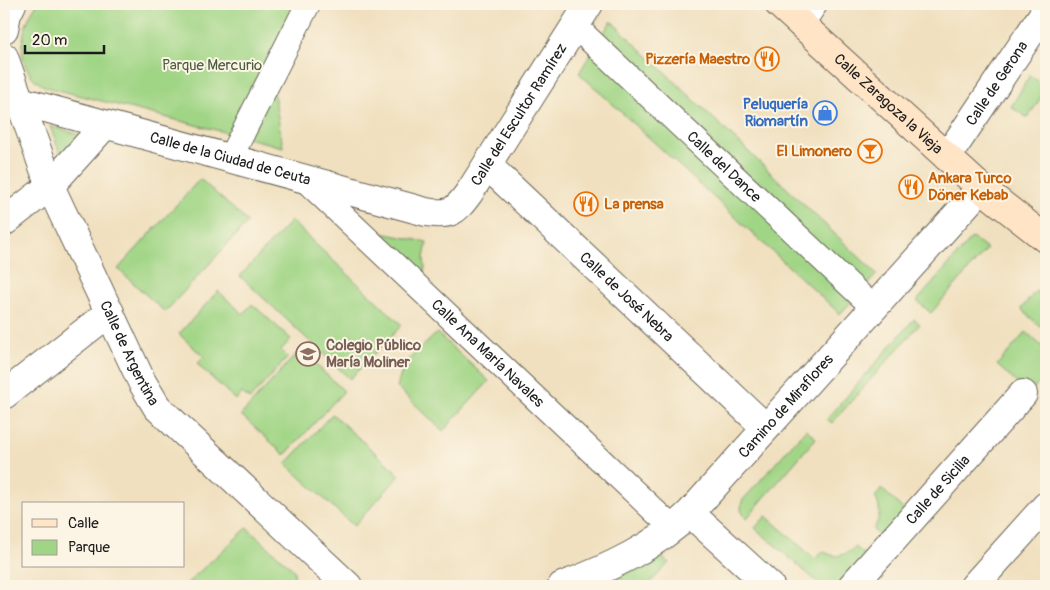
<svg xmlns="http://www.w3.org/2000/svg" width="1050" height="590" font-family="Pangolin,sans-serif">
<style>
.green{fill:#a1d586;stroke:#5e7851}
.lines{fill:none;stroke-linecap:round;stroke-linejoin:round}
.pedestrian-casing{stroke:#666155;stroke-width:26}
.minor-casing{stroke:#666155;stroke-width:30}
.secondary-casing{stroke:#666155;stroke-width:30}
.pedestrian{stroke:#fff;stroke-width:24}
.minor{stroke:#fff;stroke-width:28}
.secondary{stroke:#ffe4c6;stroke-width:28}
.labels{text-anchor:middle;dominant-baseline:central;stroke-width:4;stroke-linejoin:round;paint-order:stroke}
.food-label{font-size:15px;font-weight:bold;fill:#c56008;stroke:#fcf5e5;text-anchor:end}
.park-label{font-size:15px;fill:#4b5d41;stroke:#fcf5e5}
.street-label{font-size:15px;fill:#1c1c1c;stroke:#fcf5e5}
.shop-label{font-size:15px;font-weight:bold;fill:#366cbe;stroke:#fcf5e5;text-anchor:end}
.education-label{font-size:15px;font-weight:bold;fill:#785e54;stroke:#fcf5e5;text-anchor:start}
</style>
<rect width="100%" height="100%" fill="#fcf5e5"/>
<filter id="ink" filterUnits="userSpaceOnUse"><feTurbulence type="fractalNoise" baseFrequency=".02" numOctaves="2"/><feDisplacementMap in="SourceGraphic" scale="10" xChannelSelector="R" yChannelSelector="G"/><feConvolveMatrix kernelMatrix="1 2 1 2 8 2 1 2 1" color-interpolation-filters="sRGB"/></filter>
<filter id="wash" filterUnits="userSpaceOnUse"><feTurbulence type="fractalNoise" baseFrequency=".0096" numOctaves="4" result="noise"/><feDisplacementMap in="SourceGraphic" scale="20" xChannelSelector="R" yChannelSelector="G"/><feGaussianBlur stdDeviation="1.12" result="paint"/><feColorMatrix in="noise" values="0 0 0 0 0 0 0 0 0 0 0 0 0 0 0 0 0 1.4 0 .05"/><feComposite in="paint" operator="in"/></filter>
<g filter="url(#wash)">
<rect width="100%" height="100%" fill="#f0e0bf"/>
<path class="green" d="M37,4H318L273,88L283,147L46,87C13,72 19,28 37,4Z
M611,21L877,274L840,314L579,73Z
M1030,75L1046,87V89L1028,118L1011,107Z
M50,126L81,135L61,157Z
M200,179L248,222L165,312L118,269Z
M291,221L402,325L350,379L240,276Z
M376,232L427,242L424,258L425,270L420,275Z
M972,238L987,249L931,313L917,301Z
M218,291L243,314L252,304L291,339L281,350L288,357L250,399L242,393L236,400L197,364L204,357L179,334Z
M1036,291L1046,300V332L1021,309Z
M914,319L920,324L832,423L827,419Z
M1026,332L1046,350V375L1029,394L997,365Z
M437,333L489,381L443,431L397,387L404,364Z
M300,350L344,391L285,455L241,415Z
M332,414L400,475L354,526L286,464Z
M806,429L816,438L746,519L741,510L742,501Z
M882,489L905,511L881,537L873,530C880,519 882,508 875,497Z
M766,516L815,559L823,551C835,559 844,556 856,547L866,556L838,586H822L755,528Z
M247,528L294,570L295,581L292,586H184Z
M660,556L669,563L647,586H599Z"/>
</g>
<g filter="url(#ink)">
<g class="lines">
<g class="pedestrian-casing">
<g id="pedestrian">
<path id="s1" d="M575,26L874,308"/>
<path d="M230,158L308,4"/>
<path id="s2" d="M302,177L664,520L672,530"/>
</g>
</g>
<g class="minor-casing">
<g id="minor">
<path d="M800,23L813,4"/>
<path d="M4,29L7,14L12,4"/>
<path id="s3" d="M4,57L50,186L142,382L157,407L348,586"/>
<path id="s4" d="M20,101L426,212C450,216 455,212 469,193L589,4"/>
<path id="s5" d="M947,157L1046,10"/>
<path id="s6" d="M487,165L766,428"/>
<path d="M4,222L50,186L105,125"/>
<path d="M4,395L110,312"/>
<path d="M690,513L770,586"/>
<path id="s7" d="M562,586C607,569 655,547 690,513L981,188"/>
<path id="s8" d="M852,586L1023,394"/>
<path d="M974,586L1046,506"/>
</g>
</g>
<g class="secondary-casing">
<g id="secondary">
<path id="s9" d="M779,4L981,188L1046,239"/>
</g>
</g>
<use href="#pedestrian" class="pedestrian"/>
<use href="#minor" class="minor"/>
<use href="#secondary" class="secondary"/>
</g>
</g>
<defs>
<g id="restaurant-ring" transform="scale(1.25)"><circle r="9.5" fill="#fcf5e5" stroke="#e8710a" stroke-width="1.5"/><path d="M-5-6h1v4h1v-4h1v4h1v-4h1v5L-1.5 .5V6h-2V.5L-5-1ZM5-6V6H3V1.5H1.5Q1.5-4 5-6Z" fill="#e8710a"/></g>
<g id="shop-ring" transform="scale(1.25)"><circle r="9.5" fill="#fcf5e5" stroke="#3f7fe0" stroke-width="1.5"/><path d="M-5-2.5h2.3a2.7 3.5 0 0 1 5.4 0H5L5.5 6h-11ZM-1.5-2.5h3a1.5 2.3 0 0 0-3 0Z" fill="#3f7fe0"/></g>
<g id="bar-ring" transform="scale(1.25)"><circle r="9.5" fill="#fcf5e5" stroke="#e8710a" stroke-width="1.5"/><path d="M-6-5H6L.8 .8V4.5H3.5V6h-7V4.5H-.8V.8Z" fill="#e8710a"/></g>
<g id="school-ring" transform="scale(1.25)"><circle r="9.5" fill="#fcf5e5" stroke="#8d6e63" stroke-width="1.5"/><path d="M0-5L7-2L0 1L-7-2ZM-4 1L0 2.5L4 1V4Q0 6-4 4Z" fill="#8d6e63"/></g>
</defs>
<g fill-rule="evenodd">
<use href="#restaurant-ring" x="767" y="59"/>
<use href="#shop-ring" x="825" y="113"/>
<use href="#bar-ring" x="870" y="151"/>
<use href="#restaurant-ring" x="911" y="187"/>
<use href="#restaurant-ring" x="586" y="204"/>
<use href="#school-ring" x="308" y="354"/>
</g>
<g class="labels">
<g class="food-label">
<text x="750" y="59">Pizzería Maestro</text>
<text x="852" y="151">El Limonero</text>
<text x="928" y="178" text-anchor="start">Ankara Turco<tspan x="928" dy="17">Döner Kebab</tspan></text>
<text x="604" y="204" text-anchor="start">La prensa</text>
</g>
<g class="park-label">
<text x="212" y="65">Parque Mercurio</text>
</g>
<g class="street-label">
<text stroke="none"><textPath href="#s5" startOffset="89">Calle de Gerona</textPath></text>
<text stroke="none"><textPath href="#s9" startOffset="148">Calle Zaragoza la Vieja</textPath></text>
<text stroke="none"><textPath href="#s4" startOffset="565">Calle del Escultor Ramírez</textPath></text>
<text stroke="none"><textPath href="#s4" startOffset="218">Calle de la Ciudad de Ceuta</textPath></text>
<text stroke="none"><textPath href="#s1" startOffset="205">Calle del Dance</textPath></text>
<text stroke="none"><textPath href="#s6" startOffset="192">Calle de José Nebra</textPath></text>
<text stroke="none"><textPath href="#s3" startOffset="322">Calle de Argentina</textPath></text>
<text stroke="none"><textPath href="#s2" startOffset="256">Calle Ana María Navales</textPath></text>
<text stroke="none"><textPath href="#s7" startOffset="292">Camino de Miraflores</textPath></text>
<text stroke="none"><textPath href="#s8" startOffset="129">Calle de Sicilia</textPath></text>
</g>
<g class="shop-label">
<text x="808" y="104">Peluquería<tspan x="808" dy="17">Riomartín</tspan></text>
</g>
<g class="education-label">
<text x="326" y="345">Colegio Público<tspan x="326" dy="17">María Moliner</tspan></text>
</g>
</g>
<rect width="1050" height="590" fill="none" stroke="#fcf5e5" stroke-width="20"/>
<rect x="22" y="502" width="162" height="65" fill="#fcf5e5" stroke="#a29e95"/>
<rect x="32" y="519" width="25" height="8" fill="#ffe4c6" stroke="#a29e95"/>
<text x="68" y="528" font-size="15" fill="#1c1c1c">Calle</text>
<rect x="32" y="540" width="25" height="15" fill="#a1d586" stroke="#a29e95"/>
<text x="68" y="552" font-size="15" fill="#1c1c1c">Parque</text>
<path d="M25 45v8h79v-8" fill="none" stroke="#1c1c1c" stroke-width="2.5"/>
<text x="32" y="45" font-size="15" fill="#1c1c1c" stroke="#fcf5e5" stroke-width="4" paint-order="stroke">20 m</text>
</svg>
